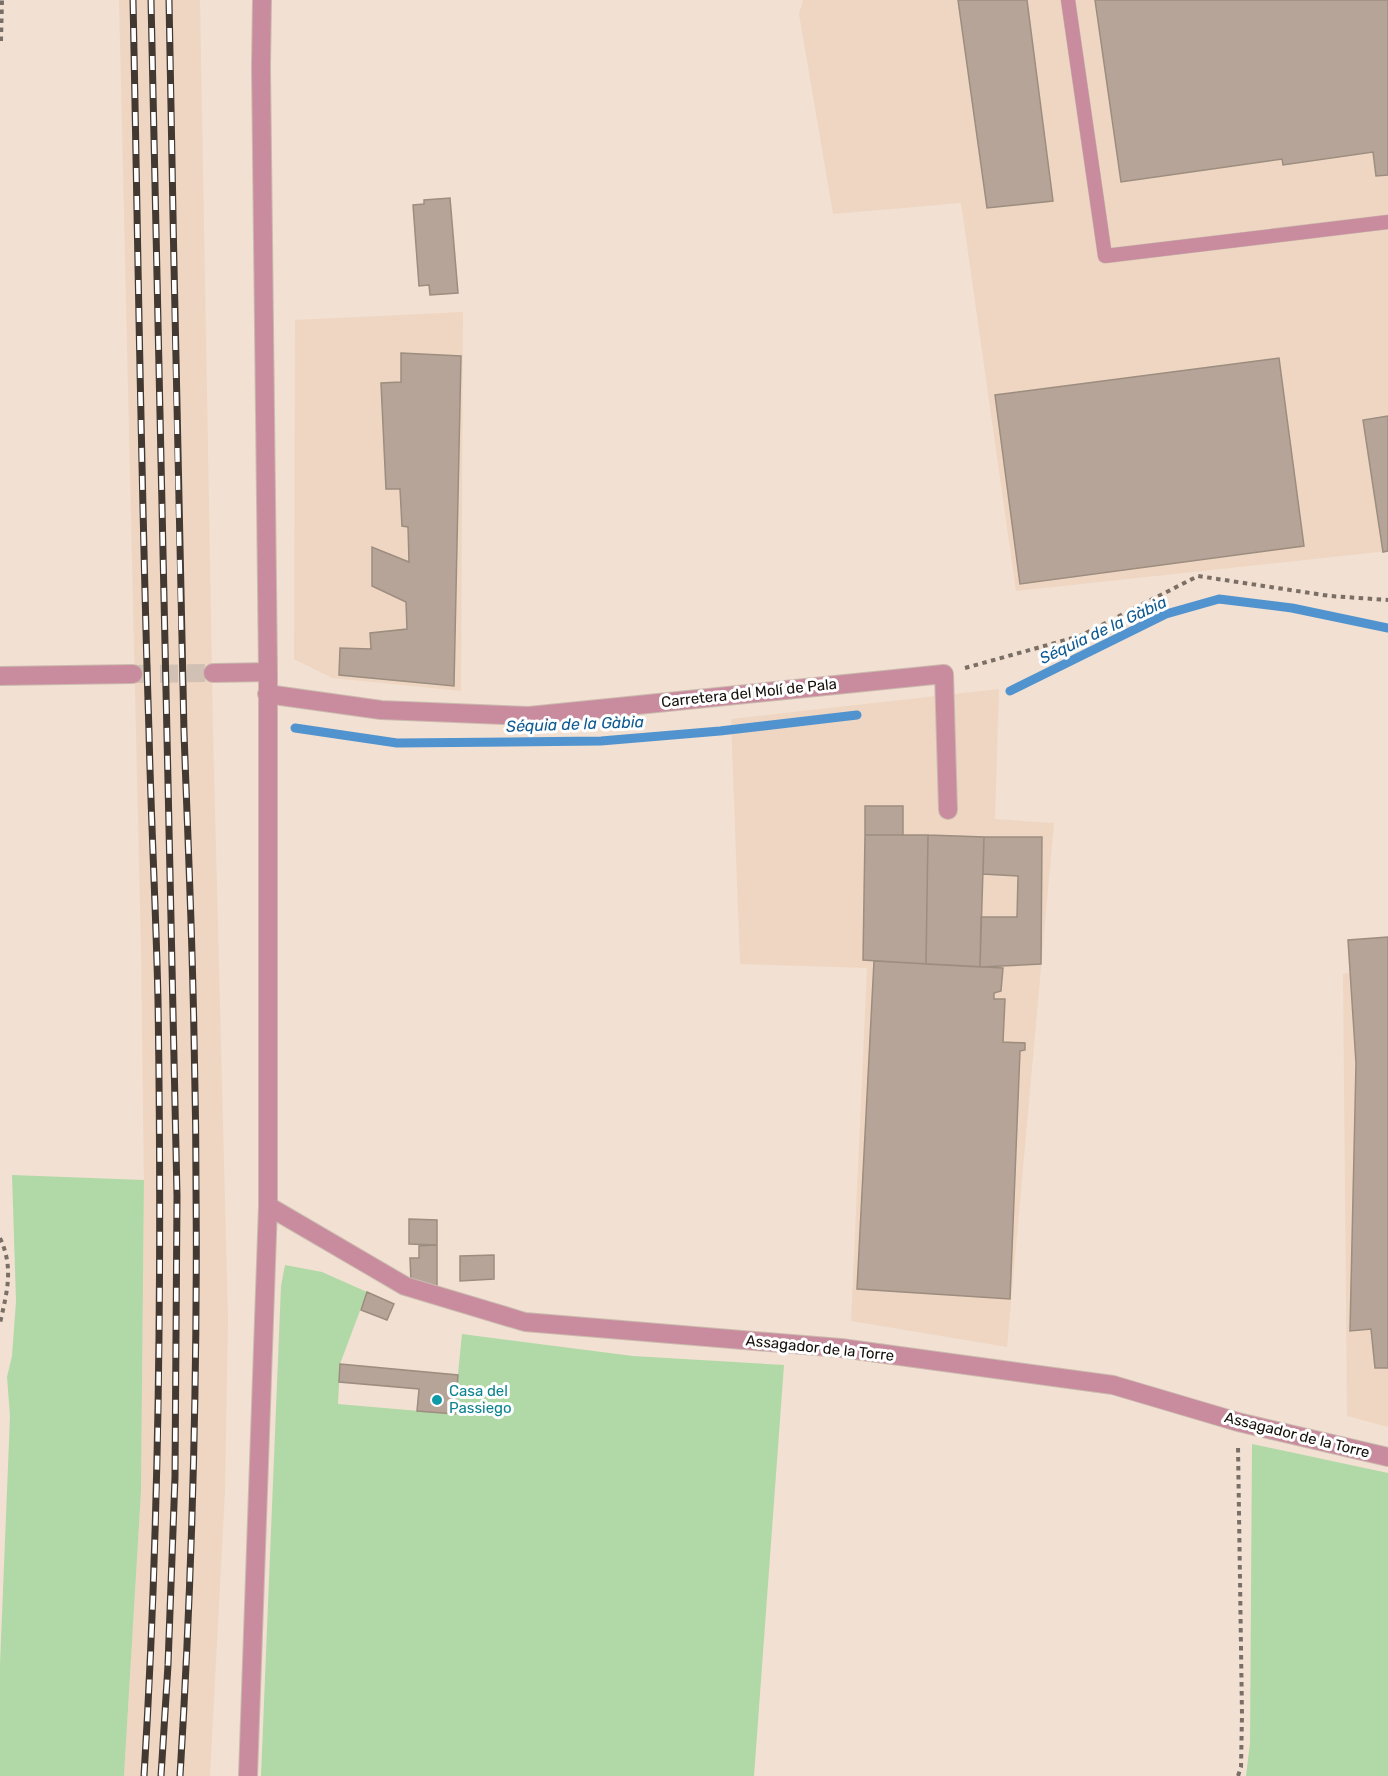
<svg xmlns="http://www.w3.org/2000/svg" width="1388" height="1776" font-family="Rubik,sans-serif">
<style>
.built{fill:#eed6c2}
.green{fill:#b1d9a7}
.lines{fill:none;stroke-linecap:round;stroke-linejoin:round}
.stream{stroke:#5193ce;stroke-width:9}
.building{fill:#b5a497;stroke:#9d8d7f;stroke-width:1.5}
.street-tunnel{stroke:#d1c1b4;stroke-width:18;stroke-dasharray:18 9;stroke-linecap:butt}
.lane-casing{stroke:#cabbae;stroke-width:15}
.street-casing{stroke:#cabbae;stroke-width:20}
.path{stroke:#7a6f66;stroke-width:4;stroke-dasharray:4.5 4.5;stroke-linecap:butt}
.lane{stroke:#c98c9e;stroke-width:14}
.street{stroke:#c98c9e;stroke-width:18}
.rail-casing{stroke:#423933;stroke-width:7}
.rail{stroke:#fff;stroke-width:4.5;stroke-dasharray:14;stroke-linecap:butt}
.culture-dot{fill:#0f9aa8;stroke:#fff;stroke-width:2}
.labels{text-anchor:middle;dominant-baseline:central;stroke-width:6;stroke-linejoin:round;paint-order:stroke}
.street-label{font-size:15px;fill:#16100b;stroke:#fff}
.culture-label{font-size:15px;fill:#0d838f;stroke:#fff;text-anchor:start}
.water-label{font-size:16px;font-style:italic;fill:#0f5a92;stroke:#fff}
</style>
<rect width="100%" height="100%" fill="#f2e0d2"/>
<path class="built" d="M119,0H200L213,730L228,1319L225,1491L210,1776H124L141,1492L144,1192L141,951Z
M803,0H1388V551L1016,591L961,203L833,214L799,14Z
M463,312L461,691L332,678L294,659L295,320Z
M999,689L995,819L1054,823L1007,1347L851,1321L867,968L740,964L731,719Z
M1388,966V1427L1347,1416L1343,974Z"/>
<path class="green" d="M12,1175L144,1180L141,1492L124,1776H0V1665L10,1416L7,1377L12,1356L16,1301Z
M285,1265L322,1272L367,1292L340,1364L338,1404L454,1414L462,1334L633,1356L784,1365L754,1776H261L281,1286Z
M1252,1444L1388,1473V1776H1246L1250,1743Z"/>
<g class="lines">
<path class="stream" d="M1010,691L1166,614L1219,599L1292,608L1388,628
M295,728L397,743L601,741L720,731L857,715"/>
</g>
<path class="building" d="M958,0H1027L1053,201L987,208Z
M1095,0H1388V175L1376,176L1373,152L1283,165L1282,159L1121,182Z
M450,198L458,293L430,295L429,285L419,286L413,205L424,204V200Z
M401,353L461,356L454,686L339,675L340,648L371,649L370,633L407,629L406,602L372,586V547L409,562L408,527L402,526L400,489H386L381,383L401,382Z
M1279,358L1304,546L1020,584L995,395Z
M1388,416V551L1383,552L1363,420Z
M865,806H903V835H865Z
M865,835H928L926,964L863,960Z
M928,835L984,837L980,967L926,964Z
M984,837H1042L1041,964L980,967L981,917H1017L1018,876L983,874Z
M1388,937V1368H1375L1371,1329L1350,1331L1356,1063L1348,940Z
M874,961L1003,968L1001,991L994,993V999H1005L1003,1042L1025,1043V1050L1020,1051L1010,1299L857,1289Z
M409,1219L437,1220V1245L409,1244Z
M437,1245V1290L411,1282L410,1258H419V1246Z
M494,1255V1279L460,1281V1256Z
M367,1292L394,1304L387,1320L361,1310Z
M340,1364L458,1375L455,1414L417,1411L419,1389L339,1382Z"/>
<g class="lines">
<path class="street-tunnel" d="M133,674L213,673"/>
<g class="lane-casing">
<path id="lane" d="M1068,0L1105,256L1388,222"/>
</g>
<g class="street-casing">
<path id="street" d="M213,673L268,672
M0,676L133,674
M267,694L381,710L529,716L944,674L948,810
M268,1206L405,1286L525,1322L841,1348L1113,1385L1238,1422L1388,1457
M248,1776L268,1206V672L261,67L262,0"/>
</g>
<path class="path" d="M1,41L2,0
M965,668L1080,636L1198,576L1330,596L1388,600
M0,1238C14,1268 7,1292 0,1323
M1238,1776L1241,1767L1242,1715L1238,1446"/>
<use href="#lane" class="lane"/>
<use href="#street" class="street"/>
<g class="rail-casing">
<path id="rail" d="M133,0C138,244 141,488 149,732C151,821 156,910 158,1000C162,1259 160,1517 144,1776
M151,0L177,1196L175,1477L168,1665L161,1776
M169,0C174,244 177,488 184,732C187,818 191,904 193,991C200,1252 196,1515 180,1776"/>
</g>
<use href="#rail" class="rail"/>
</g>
<circle class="culture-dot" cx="437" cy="1400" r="6"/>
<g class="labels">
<g class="street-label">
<text transform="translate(749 693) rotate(-6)">Carretera del Molí de Pala</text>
<text transform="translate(820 1348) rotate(6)">Assagador de la Torre</text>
<text transform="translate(1297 1435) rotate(14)">Assagador de la Torre</text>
</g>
<g class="culture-label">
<text x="449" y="1391">Casa del<tspan x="449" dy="17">Passiego</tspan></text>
</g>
<g class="water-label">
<text transform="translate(1103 630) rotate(-25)">Séquia de la Gàbia</text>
<text transform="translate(575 724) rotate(-2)">Séquia de la Gàbia</text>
</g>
</g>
</svg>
